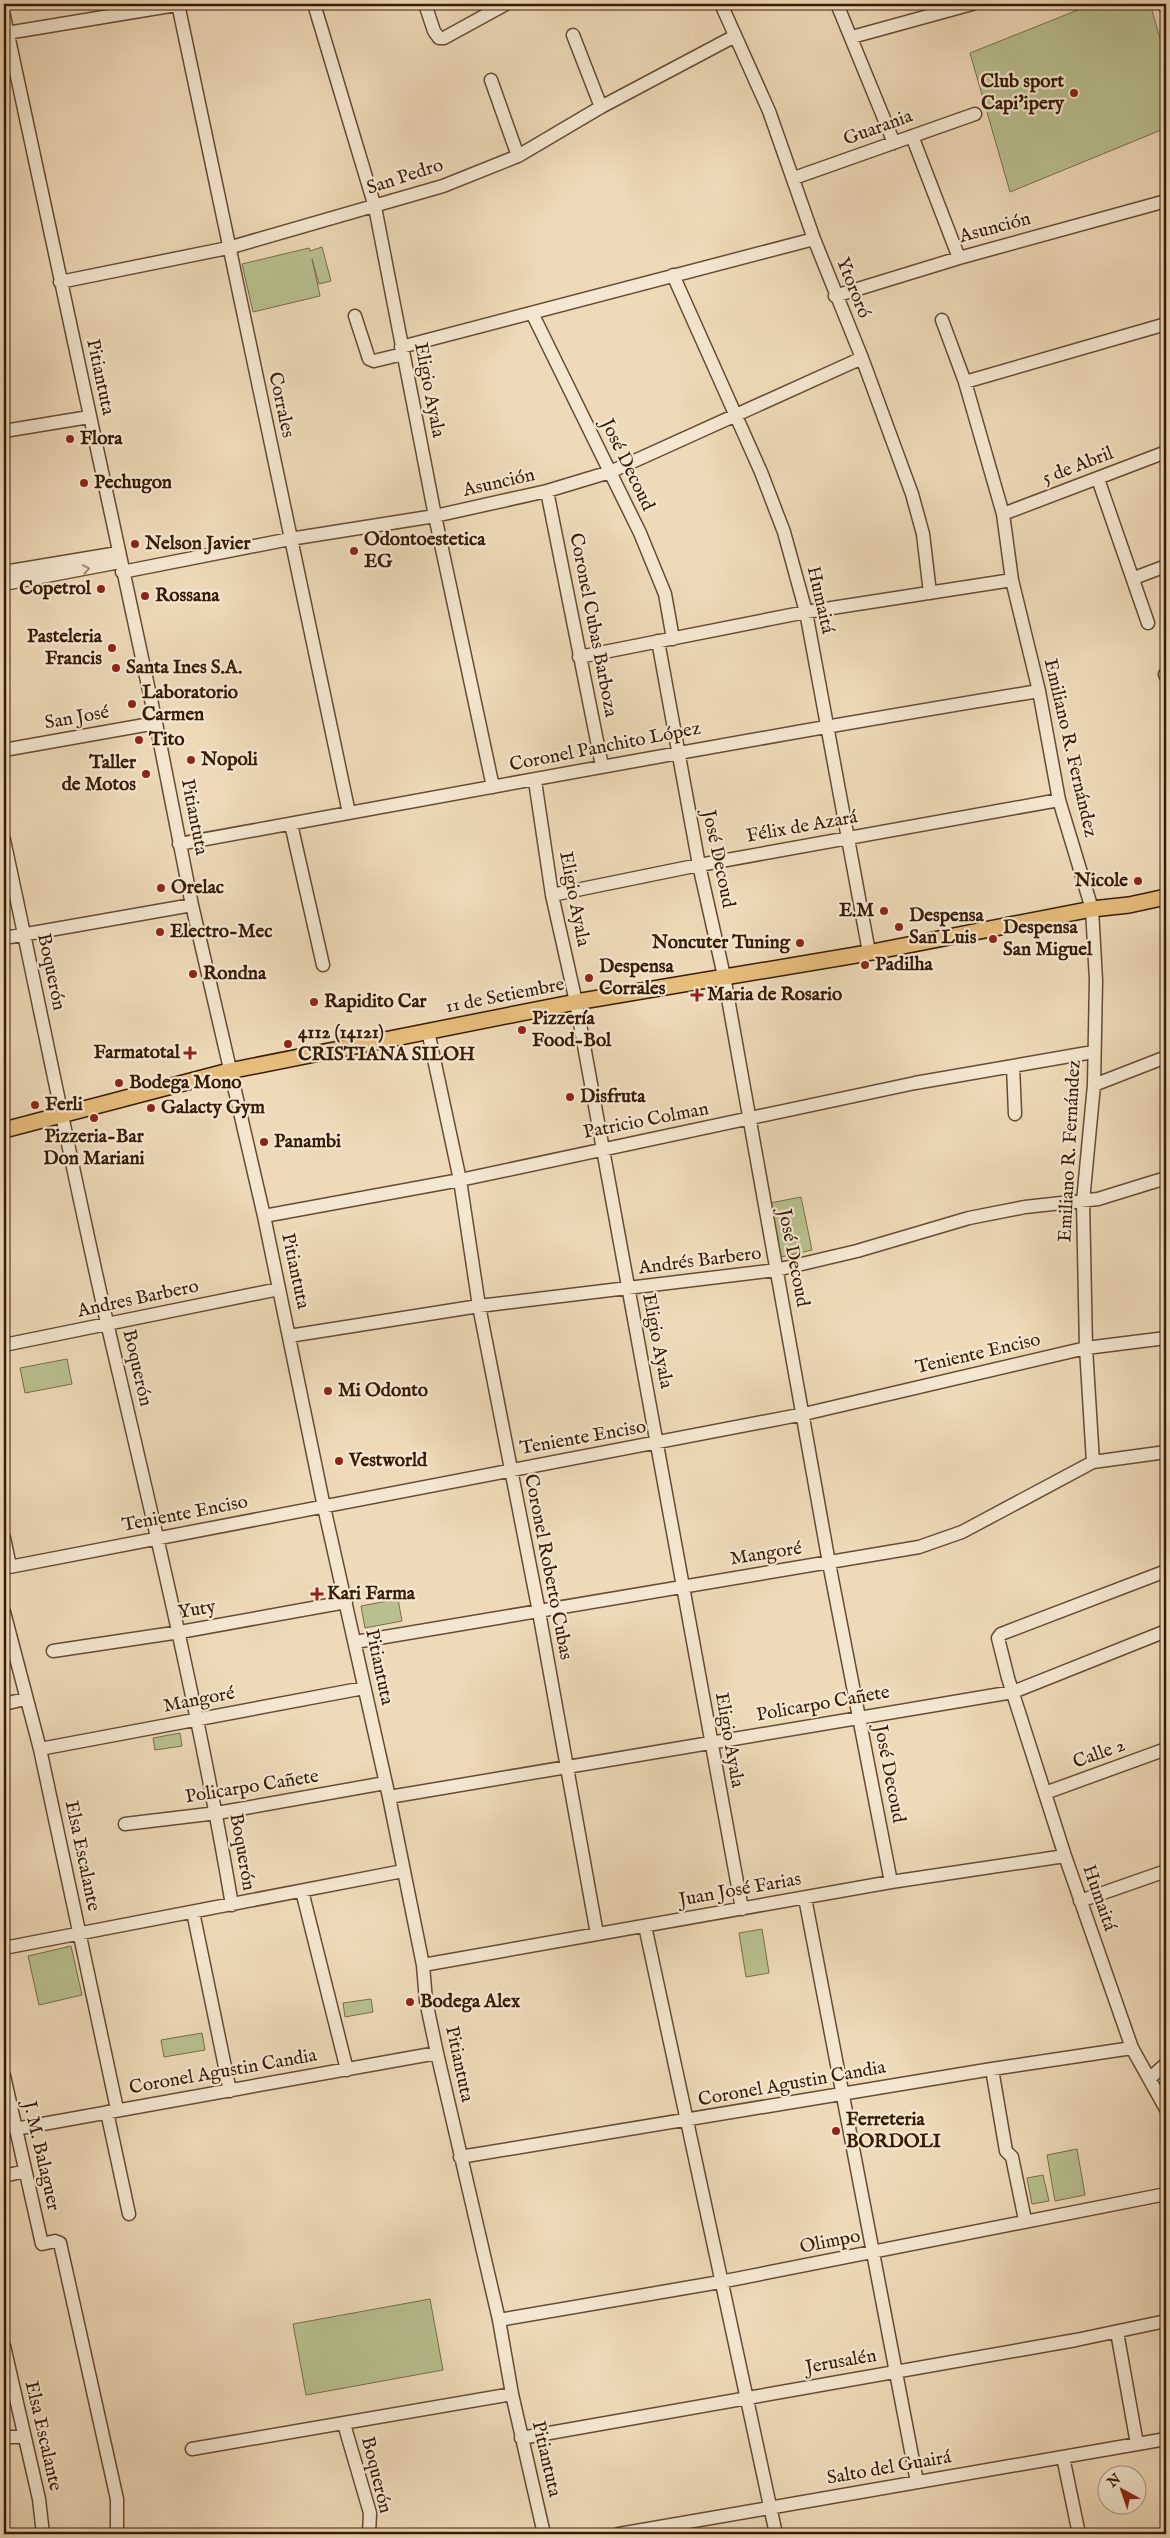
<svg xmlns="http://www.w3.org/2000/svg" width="1170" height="2538" font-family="'IM FELL English',serif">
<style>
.green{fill:#b9c08f;stroke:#786e4a}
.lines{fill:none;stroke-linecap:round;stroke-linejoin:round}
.minor-casing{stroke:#654b32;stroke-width:15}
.major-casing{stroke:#371b06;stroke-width:18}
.minor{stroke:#f4e7d1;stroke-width:12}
.major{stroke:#e7bd7c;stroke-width:15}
.oneway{stroke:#9f8b76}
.poi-dot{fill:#8f2418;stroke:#f4e7d1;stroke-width:2}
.labels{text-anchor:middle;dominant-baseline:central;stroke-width:4.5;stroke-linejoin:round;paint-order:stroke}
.poi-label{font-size:19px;font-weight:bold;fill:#371b06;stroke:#f4e7d1;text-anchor:start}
.street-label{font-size:19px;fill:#371b06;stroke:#f4e7d1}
</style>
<rect width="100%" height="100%" fill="#eedab8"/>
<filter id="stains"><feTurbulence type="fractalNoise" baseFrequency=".004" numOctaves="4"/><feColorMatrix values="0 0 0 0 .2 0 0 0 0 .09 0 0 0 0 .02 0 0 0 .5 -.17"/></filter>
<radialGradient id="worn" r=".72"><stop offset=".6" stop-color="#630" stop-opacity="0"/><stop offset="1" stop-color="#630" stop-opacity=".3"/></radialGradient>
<path class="green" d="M1093,4H1150L1166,58V128L1010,192L970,53Z
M322,247L331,281L319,284L312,259L320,296L253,312L242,264L309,248L310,251Z
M801,1197L812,1250L781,1257L770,1203Z
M67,1359L72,1384L25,1393L20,1368Z
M398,1599L402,1621L365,1628L361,1606Z
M180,1733L182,1746L155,1750L153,1738Z
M762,1929L769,1973L746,1977L739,1933Z
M71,1946L82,1995L39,2005L28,1956Z
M371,1999L373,2012L345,2017L343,2003Z
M202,2033L205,2050L164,2057L161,2040Z
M1077,2149L1085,2195L1055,2201L1047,2155Z
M1043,2175L1049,2201L1032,2204L1027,2178Z
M430,2299L443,2370L306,2395L293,2324Z"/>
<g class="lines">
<g class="minor-casing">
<path id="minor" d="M178,4L349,813
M314,4L375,207L435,516L493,787
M425,4L434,31L439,38H444L506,4
M721,4L769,111L814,239L862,358L912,494L923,534L930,593
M837,4L894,143
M1165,4L1166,8
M4,16L156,723L192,905L264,1216L324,1507L389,1797L423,1965L426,2001L437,2053L499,2320L512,2394L544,2534
M7,33L182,4
M573,35L601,107
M852,37L972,4
M491,80L518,156
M912,136L959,258
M794,178L975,114
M673,275L761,472L784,532L806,612L869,952
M60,282L228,248L443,186L518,156L601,107L735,36
M835,296L959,258L1166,201
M532,313L640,533L665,594L673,639
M355,316L369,359L374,361L403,354
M942,320L965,382L1003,514L1012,580L1039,691L1059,800L1092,909L1096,980L1094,1085L1083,1201L1086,1348L1093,1462
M401,347L814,239
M965,382L1166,324
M4,431L89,417
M1098,479L1148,623
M547,491L602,766
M1003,514L1166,452
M4,572L118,553
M122,572L290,539L435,516L547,491L610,472L862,358
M1134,578L1166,566
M4,584L120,562
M658,641L699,865L724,976L829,1563L891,1882
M579,657L806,612L1012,580
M1165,674L1166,677
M4,750L156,723
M535,781L552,895L576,1002L742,1909
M291,824L323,965
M4,840C39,1002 71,1165 108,1327C153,1519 199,1710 232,1905
M179,844C466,792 752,738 1039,691
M552,895L699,865L1059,800
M4,938L192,905
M428,1031L460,1180L479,1306L539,1612L597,1934
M1013,1066L1015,1114
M1094,1085L1166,1057
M264,1216L460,1180L915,1083L1093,1052
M289,1336L479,1306L776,1270L857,1251L969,1218L1025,1207L1098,1199L1166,1178
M4,1345L279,1289
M4,1538L10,1566
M4,1568L804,1414L1086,1348L1166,1338
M1166,1571L1001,1634L998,1638L1008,1678L1065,1856L1132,2048L1166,2109
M4,1612L40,1749L117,2109
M355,1642L919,1547L962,1532L1093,1462L1166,1452
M53,1651L180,1632L346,1602
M4,1704L25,1699
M40,1749L364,1688
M1045,1793L1166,1749
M389,1797L1013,1692L1166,1631
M125,1824L217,1813L385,1783
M302,1891L347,2070
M805,1898L917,2482
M1080,1901L1166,1871
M193,1912L230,2091
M645,1926L776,2534
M4,1948L403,1871
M423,1965L891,1882L1065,1856
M992,2069L1006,2151L1012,2157L1025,2220
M4,2076L42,2244L55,2241L60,2243L117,2499V2534
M1150,2078L1166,2064
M107,2112L129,2214
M15,2129L437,2053
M460,2157L992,2069L1132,2048
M4,2176L25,2171
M499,2320L720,2282L1166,2194
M1117,2332L1137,2444
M4,2346L39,2499L43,2534
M344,2424L370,2513L369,2534
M4,2437H24
M521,2438L1076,2340L1166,2321
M192,2449L512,2394
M1063,2457L1079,2534
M619,2534L1166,2439"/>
</g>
<g class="major-casing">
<path id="major" d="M4,1130L229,1071L576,1002L862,954L1092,909L1129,905L1166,897"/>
</g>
<use href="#minor" class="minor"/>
<use href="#major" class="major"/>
</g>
<defs><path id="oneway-chevron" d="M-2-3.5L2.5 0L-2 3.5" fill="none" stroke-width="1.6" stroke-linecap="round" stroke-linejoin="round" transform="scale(1.25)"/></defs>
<use class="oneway" href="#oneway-chevron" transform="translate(86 569) rotate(-11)"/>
<g class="poi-dot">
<circle cx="1074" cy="93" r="5"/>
<circle cx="70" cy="439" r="5"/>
<circle cx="84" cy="483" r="5"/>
<circle cx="135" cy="544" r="5"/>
<circle cx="354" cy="551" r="5"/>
<circle cx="101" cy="589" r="5"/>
<circle cx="145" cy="596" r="5"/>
<circle cx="112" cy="648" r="5"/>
<circle cx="116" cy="668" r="5"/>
<circle cx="132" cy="704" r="5"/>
<circle cx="139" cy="740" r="5"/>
<circle cx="191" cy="760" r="5"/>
<circle cx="146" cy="774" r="5"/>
<circle cx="1138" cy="881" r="5"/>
<circle cx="161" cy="888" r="5"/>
<circle cx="884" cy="911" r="5"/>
<circle cx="899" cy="927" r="5"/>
<circle cx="160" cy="932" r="5"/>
<circle cx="993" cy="939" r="5"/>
<circle cx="800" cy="943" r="5"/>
<circle cx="865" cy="965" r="5"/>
<circle cx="193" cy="974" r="5"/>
<circle cx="589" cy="978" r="5"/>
<path d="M694.5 987.5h5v5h5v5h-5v5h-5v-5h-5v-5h5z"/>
<circle cx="314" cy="1002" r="5"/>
<circle cx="522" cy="1030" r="5"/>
<circle cx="288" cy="1044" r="5"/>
<path d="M187.5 1045.5h5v5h5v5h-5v5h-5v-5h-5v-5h5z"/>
<circle cx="119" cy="1083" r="5"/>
<circle cx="570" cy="1097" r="5"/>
<circle cx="35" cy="1105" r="5"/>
<circle cx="151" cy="1108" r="5"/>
<circle cx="94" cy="1118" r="5"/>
<circle cx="264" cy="1142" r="5"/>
<circle cx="328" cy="1391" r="5"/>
<circle cx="339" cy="1461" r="5"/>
<path d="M314.5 1586.5h5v5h5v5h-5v5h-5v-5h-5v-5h5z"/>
<circle cx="410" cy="2002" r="5"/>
<circle cx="836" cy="2131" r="5"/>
</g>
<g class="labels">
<g class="poi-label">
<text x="1064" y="82" text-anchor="end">Club sport<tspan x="1064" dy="22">Capi'ipery</tspan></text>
<text x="80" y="439">Flora</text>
<text x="94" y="483">Pechugon</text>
<text x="364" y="540">Odontoestetica<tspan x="364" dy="22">EG</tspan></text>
<text x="145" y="544">Nelson Javier</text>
<text x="91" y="589" text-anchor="end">Copetrol</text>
<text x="155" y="596">Rossana</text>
<text x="102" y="637" text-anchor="end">Pasteleria<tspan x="102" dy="22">Francis</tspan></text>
<text x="126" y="668">Santa Ines S.A.</text>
<text x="142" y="693">Laboratorio<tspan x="142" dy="22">Carmen</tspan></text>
<text x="149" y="740">Tito</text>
<text x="201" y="760">Nopoli</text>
<text x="136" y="763" text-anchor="end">Taller<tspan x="136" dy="22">de Motos</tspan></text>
<text x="1128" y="881" text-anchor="end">Nicole</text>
<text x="171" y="888">Orelac</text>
<text x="874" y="911" text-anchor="end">E.M</text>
<text x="909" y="916">Despensa<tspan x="909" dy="22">San Luis</tspan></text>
<text x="1003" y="928">Despensa<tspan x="1003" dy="22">San Miguel</tspan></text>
<text x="170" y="932">Electro-Mec</text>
<text x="790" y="943" text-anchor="end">Noncuter Tuning</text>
<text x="875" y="965">Padilha</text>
<text x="599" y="967">Despensa<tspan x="599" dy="22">Corrales</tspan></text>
<text x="203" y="974">Rondna</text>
<text x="707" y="995">Maria de Rosario</text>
<text x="324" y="1002">Rapidito Car</text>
<text x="532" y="1019">Pizzería<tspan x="532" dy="22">Food-Bol</tspan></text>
<text x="298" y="1033">4112 (14121)<tspan x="298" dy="22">CRISTIANA SILOH</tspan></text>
<text x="180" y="1053" text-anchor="end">Farmatotal</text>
<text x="129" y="1083">Bodega Mono</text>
<text x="580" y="1097">Disfruta</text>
<text x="45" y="1105">Ferli</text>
<text x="161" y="1108">Galacty Gym</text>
<text x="94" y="1137" text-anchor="middle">Pizzeria-Bar<tspan x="94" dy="22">Don Mariani</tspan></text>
<text x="274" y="1142">Panambi</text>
<text x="338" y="1391">Mi Odonto</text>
<text x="349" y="1461">Vestworld</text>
<text x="327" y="1594">Kari Farma</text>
<text x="420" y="2002">Bodega Alex</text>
<text x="846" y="2120">Ferreteria<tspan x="846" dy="22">BORDOLI</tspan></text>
</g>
<g class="street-label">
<text transform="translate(878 128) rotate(-20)">Guarania</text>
<text transform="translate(405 177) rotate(-18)">San Pedro</text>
<text transform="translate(995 228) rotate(-15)">Asunción</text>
<text transform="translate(853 288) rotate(68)">Ytororó</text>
<text transform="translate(100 377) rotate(78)">Pitiantuta</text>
<text transform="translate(429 390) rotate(79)">Eligio Ayala</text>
<text transform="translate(281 405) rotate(78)">Corrales</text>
<text transform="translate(627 465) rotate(64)">José Decoud</text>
<text transform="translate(1078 466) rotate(-21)">5 de Abril</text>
<text transform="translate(499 483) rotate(-13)">Asunción</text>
<text transform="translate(820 600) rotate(77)">Humaitá</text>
<text transform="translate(593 625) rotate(79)">Coronel Cubas Barboza</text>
<text transform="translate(77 718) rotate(-10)">San José</text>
<text transform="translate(605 747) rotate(-11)">Coronel Panchito López</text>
<text transform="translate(1070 748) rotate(77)">Emiliano R. Fernández</text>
<text transform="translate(194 817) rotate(79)">Pitiantuta</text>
<text transform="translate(802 827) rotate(-10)">Félix de Azará</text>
<text transform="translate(718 859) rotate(78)">José Decoud</text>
<text transform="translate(574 899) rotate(79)">Eligio Ayala</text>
<text transform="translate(51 972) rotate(78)">Boquerón</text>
<text transform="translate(505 996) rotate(-11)">11 de Setiembre</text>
<text transform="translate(646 1121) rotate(-11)">Patricio Colman</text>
<text transform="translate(1070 1151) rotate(-87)">Emiliano R. Fernández</text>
<text transform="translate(793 1258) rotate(79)">José Decoud</text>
<text transform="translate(700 1261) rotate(-7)">Andrés Barbero</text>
<text transform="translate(295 1271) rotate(78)">Pitiantuta</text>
<text transform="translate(138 1299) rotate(-12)">Andres Barbero</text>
<text transform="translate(657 1341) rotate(79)">Eligio Ayala</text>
<text transform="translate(978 1354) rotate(-13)">Teniente Enciso</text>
<text transform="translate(137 1368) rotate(77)">Boquerón</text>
<text transform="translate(583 1438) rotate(-10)">Teniente Enciso</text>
<text transform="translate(185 1514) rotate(-11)">Teniente Enciso</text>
<text transform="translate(766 1554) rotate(-9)">Mangoré</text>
<text transform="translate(548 1567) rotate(79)">Coronel Roberto Cubas</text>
<text transform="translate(197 1610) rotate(-10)">Yuty</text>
<text transform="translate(379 1667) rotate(78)">Pitiantuta</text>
<text transform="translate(199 1700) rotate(-11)">Mangoré</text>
<text transform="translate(823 1704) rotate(-10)">Policarpo Cañete</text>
<text transform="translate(729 1740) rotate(80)">Eligio Ayala</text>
<text transform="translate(1099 1754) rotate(-20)">Calle 2</text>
<text transform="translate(889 1774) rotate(79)">José Decoud</text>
<text transform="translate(252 1787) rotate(-9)">Policarpo Cañete</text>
<text transform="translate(242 1852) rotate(80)">Boquerón</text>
<text transform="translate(82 1856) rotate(78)">Elsa Escalante</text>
<text transform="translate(740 1890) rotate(-10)">Juan José Farias</text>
<text transform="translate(1099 1898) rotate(71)">Humaitá</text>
<text transform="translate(459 2064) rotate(78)">Pitiantuta</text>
<text transform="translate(223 2072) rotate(-10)">Coronel Agustin Candia</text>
<text transform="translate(792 2084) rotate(-10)">Coronel Agustin Candia</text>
<text transform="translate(41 2156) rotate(77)">J. M. Balaguer</text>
<text transform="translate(830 2242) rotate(-11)">Olimpo</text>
<text transform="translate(841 2362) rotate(-10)">Jerusalén</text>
<text transform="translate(43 2436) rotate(77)">Elsa Escalante</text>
<text transform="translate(546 2459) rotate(77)">Pitiantuta</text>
<text transform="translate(889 2468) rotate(-10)">Salto del Guairá</text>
<text transform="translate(376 2475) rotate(76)">Boquerón</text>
</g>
</g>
<rect width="1170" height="2538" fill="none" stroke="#eedab8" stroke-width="20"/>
<rect x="5" y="5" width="1160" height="2528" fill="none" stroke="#371b06" stroke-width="2.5"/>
<rect x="10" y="10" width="1150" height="2518" fill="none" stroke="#371b06"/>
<g transform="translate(1122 2490) rotate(320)"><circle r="24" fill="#f4e7d1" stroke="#a89580"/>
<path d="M0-4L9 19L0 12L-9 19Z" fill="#8f2418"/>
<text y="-8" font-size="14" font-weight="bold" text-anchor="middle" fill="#371b06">N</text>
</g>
<rect width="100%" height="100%" filter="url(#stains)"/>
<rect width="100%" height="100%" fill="url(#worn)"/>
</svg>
